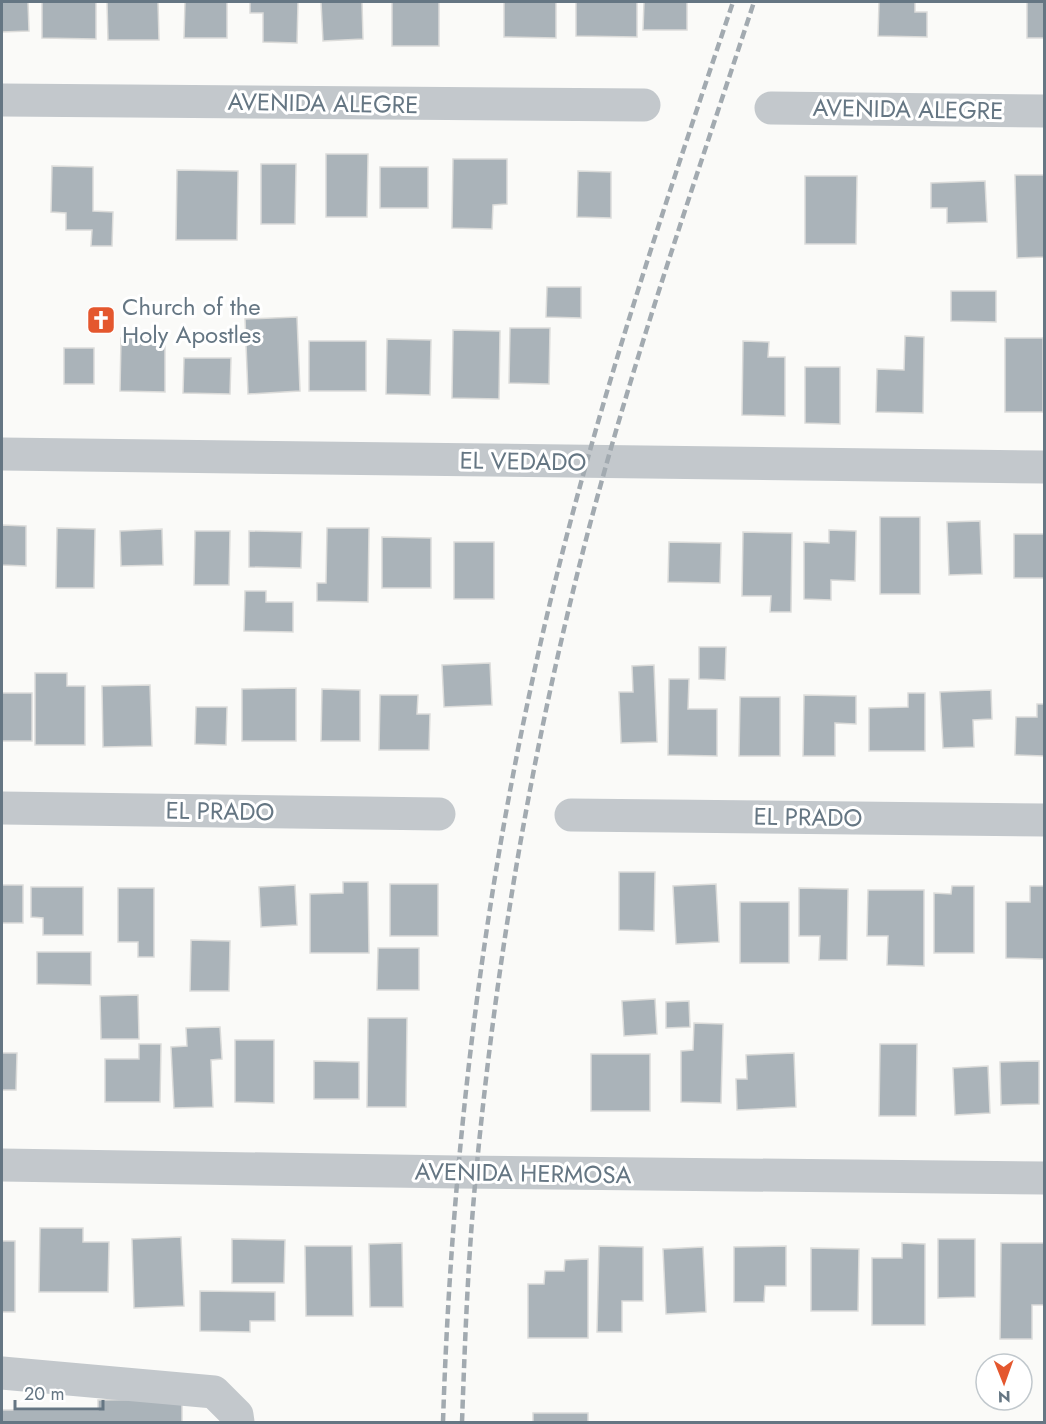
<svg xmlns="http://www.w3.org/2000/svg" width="1046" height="1424" font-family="Jost,sans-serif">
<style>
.building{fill:#aab3b9;stroke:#dcdcda;stroke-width:1.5}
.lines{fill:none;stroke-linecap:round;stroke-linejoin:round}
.minor{stroke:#c3c8cc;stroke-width:33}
.rail{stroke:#a2aab0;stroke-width:4.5;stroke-dasharray:9 4.5;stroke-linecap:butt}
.labels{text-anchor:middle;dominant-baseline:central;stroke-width:6;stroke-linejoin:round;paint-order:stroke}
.street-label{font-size:24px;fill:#657683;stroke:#fff}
.poi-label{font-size:24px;fill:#657683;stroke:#fff;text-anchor:start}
</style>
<rect width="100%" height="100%" fill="#fafaf8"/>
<path class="building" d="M2,2H28L29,31L2,32Z
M42,2H96V39L42,38Z
M107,2H158L159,40H108Z
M185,2H227V38H184Z
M250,2H298L297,43L263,42V13H250Z
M321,2H362L363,39L323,41Z
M392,2H439V46H392Z
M504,2H556V38L504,37Z
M576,2H637V37L576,36Z
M644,2H687V30H643Z
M879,2H915V12H927V37L878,36Z
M1027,2H1044V38H1027Z
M326,154H368L367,217H326Z
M453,159H507V204L493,205L492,229L452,228Z
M261,164H296L295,224H261Z
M52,166L93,167V211L113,212L112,246H91L92,230H66V213L51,212Z
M380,167H428V208H380Z
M177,170L238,171L237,240H176Z
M578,171L611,172V218L577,217Z
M1015,175H1044V257L1017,258Z
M805,176H857L856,244H805Z
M985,181L987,222L947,223V208H931V183Z
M547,287H581V318L546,317Z
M951,291H996V322L951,321Z
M297,317L300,391L248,394L245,319Z
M510,328H550L549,384L509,383Z
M453,330L500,331L499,399L452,398Z
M905,336L924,337L923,413L876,412L877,369L904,370Z
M121,338H165V392L120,391Z
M1005,338H1043V412H1005Z
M387,339L431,340L430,395L386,394Z
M309,341H366V391H309Z
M743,341L769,342L768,357H785V416L742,415Z
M64,348H94V384H64Z
M184,358H231L230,394L183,393Z
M805,367H840V424L805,423Z
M880,517H920V594H880Z
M980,521L982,574L949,575L947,522Z
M2,525L26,526V566L2,565Z
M57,528L95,529L94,588H56Z
M327,528H369L368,602L317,601V583H326Z
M162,529L163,565L121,566L120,531Z
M829,530L856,531L855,581L831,580V600L804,599V542L829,543Z
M195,531H230L229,585H194Z
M249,531L302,532L301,568L249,567Z
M743,532L792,533L791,612H770L771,596H742Z
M1014,534H1044V578H1014Z
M382,537L431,538V588H382Z
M454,542H494V599H454Z
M669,542L721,543L720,583L668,582Z
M245,591H266V602H293V632L244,631Z
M699,647H726L725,680L699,679Z
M490,663L492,705L444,707L442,665Z
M654,665L657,742L621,743L619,692H633L632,666Z
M35,673H67V686H85V745H35Z
M669,679H689L688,709H717V756L668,755Z
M150,685L152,746L103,747L102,686Z
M296,688V741H242V689Z
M322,689L360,690V741H321Z
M991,690L992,719L973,720L974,747L943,748L940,692Z
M2,693H32V741H2Z
M908,693H925V751H869V708L908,707Z
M380,695H418L417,714H430L429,750H379Z
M804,695L856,696V724L835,723V756H803Z
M740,697H780V756H739Z
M1037,704H1044V756L1015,755L1016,717H1037Z
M196,707H227L226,745L195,744Z
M619,872H655L654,931L619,930Z
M343,882H368L369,953H310V894L343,893Z
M390,884H438V936H390Z
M716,884L719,942L676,944L673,886Z
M2,885H23V923H2Z
M295,885L297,925L261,927L259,887Z
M952,886H974V953H934V893L951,894Z
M1030,886H1044V959L1006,958V902H1030Z
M31,887H83V935H43V918L31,917Z
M118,888H154V957H138V942H118Z
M799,888L848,889L847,960H819L820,936H799Z
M868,890H924V966L887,965L888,936H867Z
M740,902H789V963H740Z
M191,940L230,941L229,991H190Z
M378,948H419V990H377Z
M37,952H91V985L37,984Z
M138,995L139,1039H101L100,996Z
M655,999L657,1034L624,1036L622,1001Z
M689,1001L690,1027L666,1028V1002Z
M368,1018H407L406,1107H367Z
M694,1023L723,1024L721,1103L681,1102V1051L693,1050Z
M220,1027L222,1059L211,1060L213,1107L174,1108L171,1047L187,1046L186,1028Z
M235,1040H274V1103L235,1102Z
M139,1044H161L160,1102H105V1059H139Z
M880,1044H917L916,1116H879Z
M2,1053H17L16,1090H2Z
M794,1053L796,1107L737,1110L736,1079H747L746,1055Z
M591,1054H650V1111H591Z
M314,1061L359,1062V1099H314Z
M1039,1061V1104L1001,1105L1000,1062Z
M988,1066L990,1113L955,1115L953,1068Z
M40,1228H83V1242H109L108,1292H39Z
M181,1237L184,1306L134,1308L132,1239Z
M232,1239L285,1240L284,1283H232Z
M938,1239H975V1297L938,1298Z
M2,1241H15V1312H2Z
M402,1243L403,1307H370L369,1244Z
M902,1243L925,1244V1325H872V1258H902Z
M1001,1243H1044V1305H1032V1339H1000Z
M305,1246H352L353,1316H306Z
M599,1246L643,1247V1301H622V1332H597Z
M786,1246V1286H765L764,1302H734V1247Z
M703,1247L706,1312L666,1314L663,1249Z
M811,1248L859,1249L858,1311H811Z
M588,1259V1338H528V1284H544L545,1271H564L565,1260Z
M200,1291L275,1292V1321H250V1332L200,1331Z
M182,1399V1422H2V1410H98V1400Z
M533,1413H588V1422H533Z"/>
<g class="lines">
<path class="minor" d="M2,100L644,105
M771,108L1044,111
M2,454L1044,467
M2,808L439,814
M571,815L1044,820
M2,1165L457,1172L1044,1178
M2,1373L214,1392L237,1415L238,1422"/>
<path class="rail" d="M443,1422C451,1173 479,926 532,682C581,452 658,225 733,2
M462,1422C465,1340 468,1257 476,1174C495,972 528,772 577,575C625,381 692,191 754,2"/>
</g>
<defs>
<g id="church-square" transform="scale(1.5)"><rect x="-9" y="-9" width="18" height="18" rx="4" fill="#e4572e" stroke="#fff"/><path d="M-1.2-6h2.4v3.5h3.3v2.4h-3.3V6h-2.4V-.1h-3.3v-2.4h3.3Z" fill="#fff"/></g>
</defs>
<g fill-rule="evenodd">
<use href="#church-square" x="101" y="320"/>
</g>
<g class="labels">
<g class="street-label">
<text transform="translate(323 103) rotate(1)">AVENIDA ALEGRE</text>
<text transform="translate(908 109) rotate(1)">AVENIDA ALEGRE</text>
<text transform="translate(523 461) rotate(1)">EL VEDADO</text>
<text transform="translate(220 811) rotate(1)">EL PRADO</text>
<text transform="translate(808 817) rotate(1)">EL PRADO</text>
<text transform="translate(523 1173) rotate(1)">AVENIDA HERMOSA</text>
</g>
<g class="poi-label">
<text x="122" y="306">Church of the<tspan x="122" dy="28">Holy Apostles</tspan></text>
</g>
</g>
<rect width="1046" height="1424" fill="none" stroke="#657683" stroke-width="6"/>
<g transform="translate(1004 1382) rotate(179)"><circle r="28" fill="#ffffff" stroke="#c1c8cd" stroke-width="1.5"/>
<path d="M0-4.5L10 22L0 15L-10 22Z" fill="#e4572e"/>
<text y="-9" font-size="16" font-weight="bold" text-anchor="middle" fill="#657683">N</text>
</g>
<path d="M15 1400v9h88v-9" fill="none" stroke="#657683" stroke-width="3"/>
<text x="24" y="1400" font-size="18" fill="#657683" stroke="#ffffff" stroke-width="4.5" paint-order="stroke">20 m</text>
</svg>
